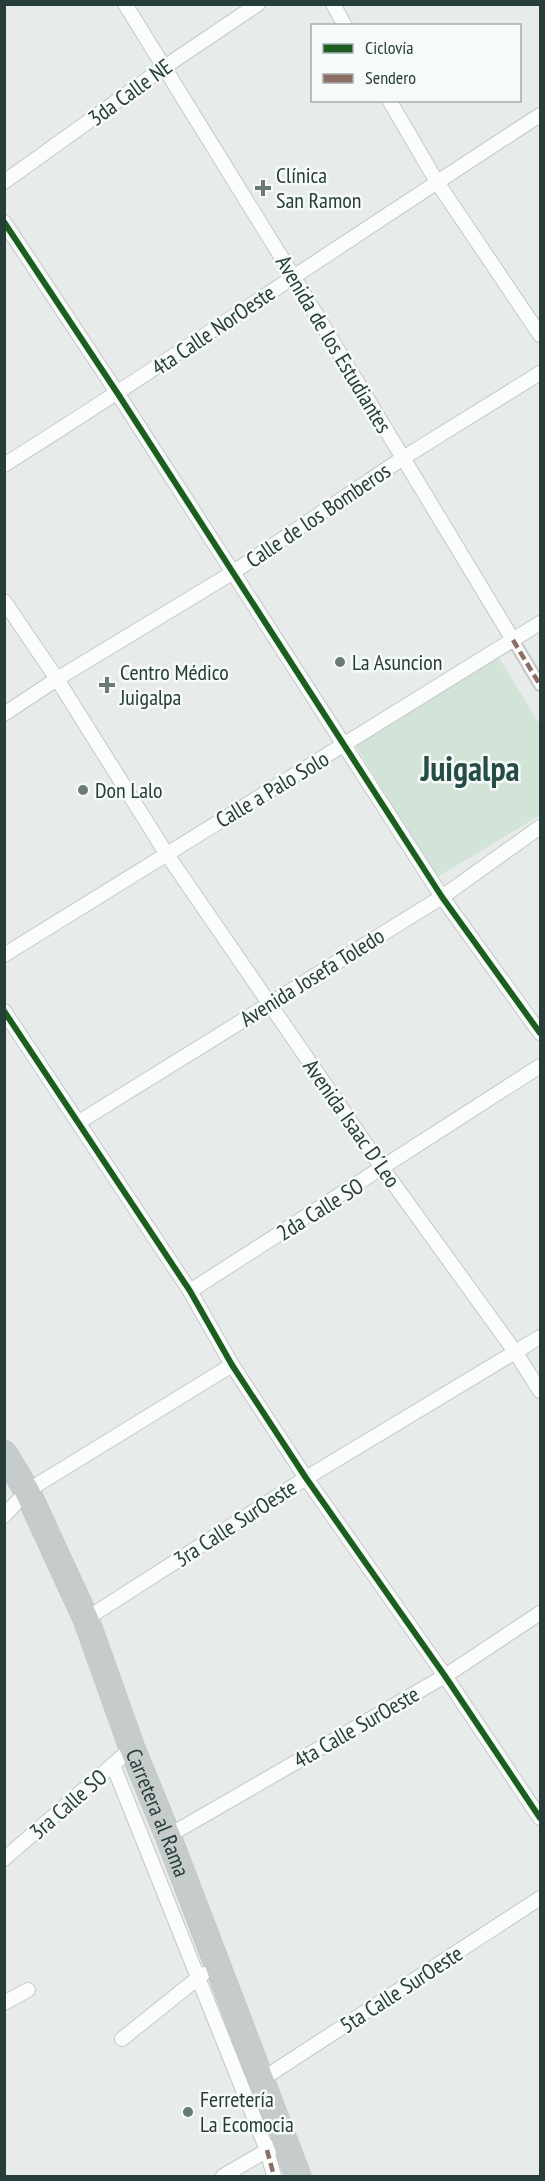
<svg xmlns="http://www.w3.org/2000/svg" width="545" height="2181" font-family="'PT Sans Narrow',sans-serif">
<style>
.green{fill:#d2e3d8}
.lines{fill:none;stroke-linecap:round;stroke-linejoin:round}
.pedestrian-casing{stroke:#c4c9c7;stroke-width:14}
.minor-casing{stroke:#c4c9c7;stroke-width:16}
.trunk-casing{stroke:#c3cac9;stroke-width:27}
.pedestrian{stroke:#fbfcfc;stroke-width:10}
.minor{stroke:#fbfcfc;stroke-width:14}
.trunk{stroke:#c6cccc;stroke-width:24}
.quiet{stroke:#8d6e63;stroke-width:4.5;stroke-dasharray:9 4.5;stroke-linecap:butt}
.cycleway-casing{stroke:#f6faf8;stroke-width:10}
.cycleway{stroke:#1b5e20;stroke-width:6}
.poi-dot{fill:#6a7a77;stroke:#f6faf8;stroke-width:2}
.labels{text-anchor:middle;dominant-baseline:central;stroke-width:5;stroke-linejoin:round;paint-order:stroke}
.street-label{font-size:22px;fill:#273d39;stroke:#f6faf8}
.poi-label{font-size:22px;fill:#273d39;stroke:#f6faf8;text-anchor:start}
.town-label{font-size:34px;font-weight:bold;fill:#254d46;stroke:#f6faf8}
</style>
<rect width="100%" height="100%" fill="#e7ecea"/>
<path class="green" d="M498,656L540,725V815L436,878L354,743Z"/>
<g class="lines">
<g class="pedestrian-casing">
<path id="pedestrian" d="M513,640L540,685"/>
</g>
<g class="minor-casing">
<path id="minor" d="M125,4L293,276L513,640
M333,4L345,26
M389,100L437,182L540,335
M4,182L163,68L258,4
M4,222L118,394L442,897L540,1033
M4,465C185,351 361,231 540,115
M4,601L57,679L166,853L383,1169L516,1353L540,1391
M4,714L57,679L232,573L403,458L540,373
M4,955L540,623
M4,1011L190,1291L232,1365L306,1478L445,1676L540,1818
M79,1122L442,897L540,827
M190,1291L540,1066
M4,1516L27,1491L232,1365
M86,1619L306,1478L540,1337
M113,1765L267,2150L274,2176
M168,1836L445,1676L540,1613
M4,1859L132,1748
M4,2003L28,1990
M122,2039L203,1974
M261,2080L540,1898
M223,2176L273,2147"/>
</g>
<g class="trunk-casing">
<g id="trunk">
<path id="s1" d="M4,1453L27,1491L86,1619L132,1748L168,1836L298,2176"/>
</g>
</g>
<use href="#pedestrian" class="pedestrian"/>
<use href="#minor" class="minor"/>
<use href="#trunk" class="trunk"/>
<path class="quiet" d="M513,640L540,685
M267,2150L274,2176"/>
<g class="cycleway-casing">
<path id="cycleway" d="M4,222L118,394L442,897L540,1033
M4,1011L190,1291L232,1365L306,1478L445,1676L540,1818"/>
</g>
<use href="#cycleway" class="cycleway"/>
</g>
<g class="poi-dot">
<path d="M260 179h6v6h6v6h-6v6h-6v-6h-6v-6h6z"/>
<circle cx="340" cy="662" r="6"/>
<path d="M104 676h6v6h6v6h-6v6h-6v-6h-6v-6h6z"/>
<circle cx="83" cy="790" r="6"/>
<circle cx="188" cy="2112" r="6"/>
</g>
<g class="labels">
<g class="street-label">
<text transform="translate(130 92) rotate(-36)">3da Calle NE</text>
<text transform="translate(213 330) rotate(-34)">4ta Calle NorOeste</text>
<text transform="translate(334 344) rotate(59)">Avenida de los Estudiantes</text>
<text transform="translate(318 515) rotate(-34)">Calle de los Bomberos</text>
<text transform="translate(272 789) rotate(-31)">Calle a Palo Solo</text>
<text transform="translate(312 977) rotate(-32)">Avenida Josefa Toledo</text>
<text transform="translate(352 1123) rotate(55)">Avenida Isaac D´Leo</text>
<text transform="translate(320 1209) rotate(-32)">2da Calle SO</text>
<text transform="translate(235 1523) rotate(-33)">3ra Calle SurOeste</text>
<text transform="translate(356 1727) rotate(-30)">4ta Calle SurOeste</text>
<text transform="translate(68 1804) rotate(-41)">3ra Calle SO</text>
<text stroke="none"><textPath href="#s1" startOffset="392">Carretera al Rama</textPath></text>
<text transform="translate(401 1989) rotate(-33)">5ta Calle SurOeste</text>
</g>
<g class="poi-label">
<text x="276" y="175">Clínica<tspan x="276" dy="25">San Ramon</tspan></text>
<text x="352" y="662">La Asuncion</text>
<text x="120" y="672">Centro Médico<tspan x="120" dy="25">Juigalpa</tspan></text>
<text x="95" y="790">Don Lalo</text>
<text x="200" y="2099">Ferretería<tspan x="200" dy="25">La Ecomocia</tspan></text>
</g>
<g class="town-label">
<text x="470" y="768">Juigalpa</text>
</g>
</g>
<rect width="545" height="2181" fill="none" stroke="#273d39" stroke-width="12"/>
<rect x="311" y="24" width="210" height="78" fill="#f6faf8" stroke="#a3aeac" stroke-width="1.5"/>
<rect x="323" y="44" width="30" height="9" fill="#1b5e20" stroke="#a3aeac" stroke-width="1.5"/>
<text x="365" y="54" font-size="18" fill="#273d39">Ciclovía</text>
<rect x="323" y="74" width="30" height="9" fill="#8d6e63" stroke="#a3aeac" stroke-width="1.5"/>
<text x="365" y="84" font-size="18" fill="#273d39">Sendero</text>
</svg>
